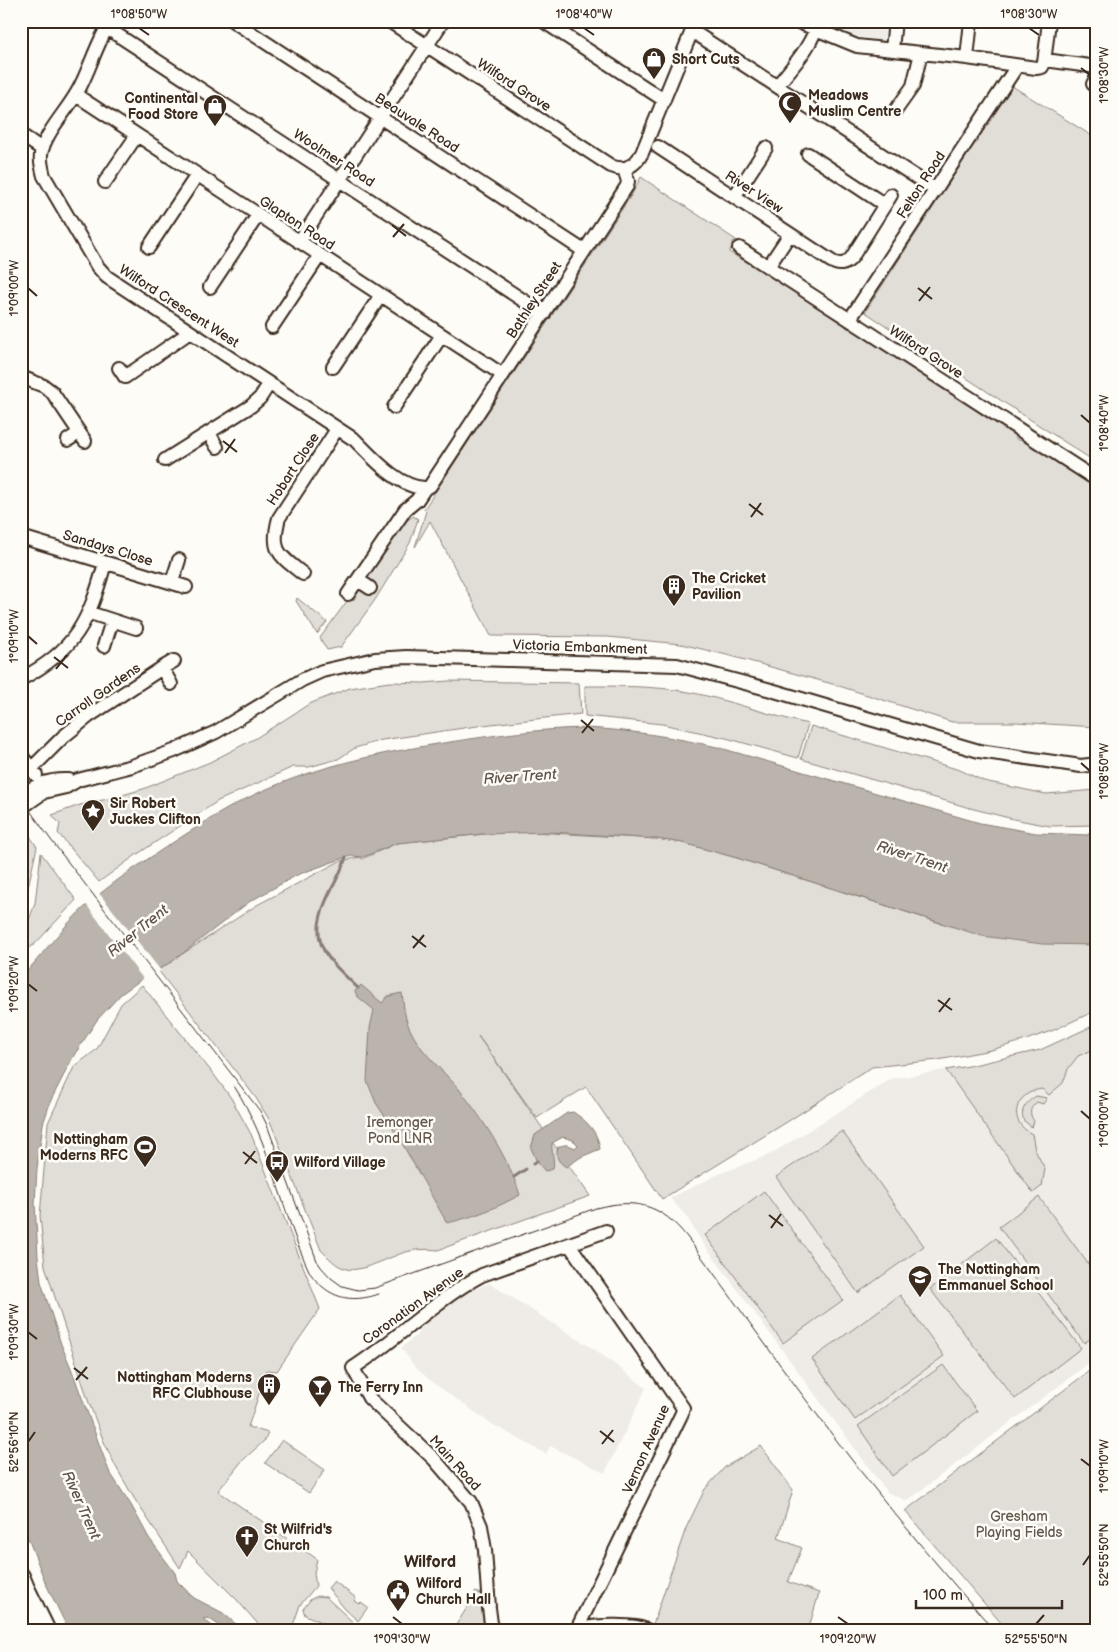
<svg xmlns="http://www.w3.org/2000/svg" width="1118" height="1652" font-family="'Balsamiq Sans',sans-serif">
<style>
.built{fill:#efece7}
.green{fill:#e1ded7;stroke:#8e847a}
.water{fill:#bbb4ad;stroke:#887d74}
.pier{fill:#fdfcf7}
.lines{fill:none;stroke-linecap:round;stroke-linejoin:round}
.stream{stroke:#887d74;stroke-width:3}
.minor-casing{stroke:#3b2a1e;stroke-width:16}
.major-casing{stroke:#3b2a1e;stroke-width:20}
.minor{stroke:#fdfcf7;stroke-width:12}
.major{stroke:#fdfcf7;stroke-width:16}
.tram{stroke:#3b2a1e;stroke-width:1}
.ticks{fill:none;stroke:#3b2a1e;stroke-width:2}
.labels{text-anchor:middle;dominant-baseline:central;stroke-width:5;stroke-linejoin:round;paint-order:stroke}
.poi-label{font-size:14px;font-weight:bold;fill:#3b2a1e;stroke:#fdfcf7;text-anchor:start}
.street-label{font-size:14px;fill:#3b2a1e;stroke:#fdfcf7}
.park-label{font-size:14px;fill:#64574c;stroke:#fdfcf7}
.water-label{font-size:15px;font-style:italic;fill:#615349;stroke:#fdfcf7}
.quarter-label{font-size:16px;font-weight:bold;fill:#3b2a1e;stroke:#fdfcf7}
.neatline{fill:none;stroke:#3b2a1e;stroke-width:2}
.ticks-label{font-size:12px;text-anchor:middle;fill:#3b2a1e}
</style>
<rect width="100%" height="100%" fill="#fdfcf7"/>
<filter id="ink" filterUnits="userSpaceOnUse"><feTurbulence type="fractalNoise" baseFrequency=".02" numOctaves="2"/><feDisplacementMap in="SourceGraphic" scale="10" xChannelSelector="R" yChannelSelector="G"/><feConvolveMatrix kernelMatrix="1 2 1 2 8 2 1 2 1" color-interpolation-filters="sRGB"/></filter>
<g filter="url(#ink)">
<path class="built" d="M828,21H886L884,41L854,36L827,26Z
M1097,1024V1357L907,1501L887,1492L700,1239L686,1216L670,1198L719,1174L771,1154L891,1079L969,1066L1040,1050Z
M489,1283L597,1351L646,1388L605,1473L550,1446L546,1454L492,1424L436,1385L417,1369L401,1348L417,1335L422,1326L448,1304L462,1295Z"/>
<path class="green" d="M1012,86L1097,139V463L865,312Z
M641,177L736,240L729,252L742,260L748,258L841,318L842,322L847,328L856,329L1011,431L1017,440L1028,441L1097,487V727L1015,722H952L836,685L731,656L681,644L608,637L491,636L430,521L415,547L426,511L424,509L632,194Z
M413,516L418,519L410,543L375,600L341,647L327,650L320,638L358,586L370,594L376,586L364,577L401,525Z
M297,598L327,622L317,634L296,601Z
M449,681L579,683L581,714L491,724L382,740L355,748L338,759L309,767H293L218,801L136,855L99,882L58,833L60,824L52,815L80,805L112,798L143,789L210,762L256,738L309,704L350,688L389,682L423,683Z
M585,686C619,686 655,686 689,692C729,700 768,715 808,724L798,758L726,738L662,724L585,716Z
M811,726L960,770L984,781L1046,794L1097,790V825L1050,826L1013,819L970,808L801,759Z
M22,824L37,847L21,918V826Z
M515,831L657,839L683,843L737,858L940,923L1097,943V1010L1054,1030L1023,1041L991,1050L938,1060L872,1067L787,1122L662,1199L586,1087L537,1118L478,1036L590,1196L438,1250C427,1249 417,1249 406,1252C391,1256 362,1273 346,1269C336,1266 329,1258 321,1250L270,1121L256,1098L158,970L257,905L340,861L361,857L362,859L397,843Z
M41,853L76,900L35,944L21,953V943L35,903Z
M142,985L215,1076L231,1098L251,1134L320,1309L277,1371L267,1370L248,1427L268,1433L265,1440L242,1461L218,1491L317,1559L314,1573L316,1586L300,1605L291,1631H264L237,1600L188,1551L180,1568L134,1498L116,1467L104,1442L89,1403L45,1266L40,1216L48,1123L74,1067L97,1049L121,1004Z
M1097,1024V1048L1078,1056L1068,1069L1063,1083L1049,1095L1042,1089C1015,1092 1006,1121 1032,1134L1035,1150L1045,1169L1042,1186L1033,1193L946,1070L969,1066L1040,1050Z
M1036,1096L1047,1098L1043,1104L1037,1102C1029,1108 1029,1114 1034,1121L1032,1127L1024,1121C1019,1109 1027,1102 1036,1096Z
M842,1131L924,1246L858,1293L776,1177Z
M764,1191L843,1300L783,1343L705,1235Z
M1039,1197L1097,1276V1334L1084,1343L999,1227Z
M996,1238L1081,1348L1015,1399L930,1289Z
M900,1295L944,1356L855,1420L812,1359Z
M943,1365L977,1411L892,1476L858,1426Z
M1097,1365V1631H1008L905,1511Z
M282,1440L325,1470L309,1493L265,1463Z
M761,1446L793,1490L778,1538L802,1548L788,1582L819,1593L808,1631H658L652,1627L686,1528L705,1489L725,1467Z
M334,1581L356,1598L354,1601L359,1604L361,1602L368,1607L358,1621L345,1609L328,1588Z
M475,1592L481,1594L485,1631H452L474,1597Z
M318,1596L326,1597L357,1626L354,1631H343L305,1615L303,1609L311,1599Z"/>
<path class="water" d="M585,728C630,730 673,737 717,747L980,823L1036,833L1088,835L1089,833H1097V945L1042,944L982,936L737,858L683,843L657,839L551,832L483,834L397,843L363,857L351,856L338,860L297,875L249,902L173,961L142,979L121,994L97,1020L73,1057L51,1100L43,1124L37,1168L35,1204L38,1257L41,1282L61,1344L71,1368L109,1471L131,1505L149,1538L175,1573L177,1581L194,1598L223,1613L244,1631H228L208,1618L203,1619L219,1631H69L46,1584L21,1520V978C42,955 64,925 87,905C111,883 139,865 166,847C197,827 227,807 260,792C320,765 385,752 450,742C495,735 539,729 585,728Z
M361,985L382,1003L388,996L402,993C403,1001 404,1011 406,1019C415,1048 440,1067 459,1089C483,1119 509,1159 520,1195C496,1208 474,1217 447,1223L399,1138L376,1103L367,1081L370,1028L374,1010L357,996L355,991Z
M573,1112C587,1121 598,1132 600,1149L581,1157L566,1167C558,1162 555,1157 558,1147C565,1144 568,1144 575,1148L578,1145L573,1140L563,1137L552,1143C551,1152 555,1159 553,1169L545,1171L537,1162L531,1148L535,1135L567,1113Z"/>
<path class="pier" d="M98,892L120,919L161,971L144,980L85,903Z"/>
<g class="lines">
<path class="stream" d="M346,857C342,870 336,881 330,892C306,941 323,955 358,988
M533,1164L537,1161
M514,1177L526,1169"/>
<g class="minor-casing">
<path id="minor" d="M111,21C97,42 91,66 80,87C69,109 49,127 42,150C39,158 42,168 44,176L97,266L107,277L355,440C372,457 399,488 425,488
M233,21L584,251
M389,21L611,166C625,172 635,166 642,153L696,21
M543,21L664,100
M796,21L857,46L967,58L1036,68L1042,67L1044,63L1049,21
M107,28L544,314
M692,31L936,190
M892,49L895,21
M967,58L971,21
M1045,60L1097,67
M1093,84L1097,77
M777,86C792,67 813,45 818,21
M76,95L503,375
M896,110L913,86L921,53
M21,135L42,149
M658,147L831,261C839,266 846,265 852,257L891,195
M808,154L885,205
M105,182L137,135
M734,197L766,148
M299,242L443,21
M149,247L197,175
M739,248L1097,480
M768,267L790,234
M210,287L258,215
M850,319L1017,66
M272,327L320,255
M333,367L381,295
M119,368L125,377L190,332
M21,377L44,386L52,392L85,441
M394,407L442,335
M209,433L217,447
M68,440L79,433
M165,460L251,406L260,398L269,384
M21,537L186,587
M303,574C279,555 270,551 279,518L337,429
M358,580L370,588
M172,582L179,560
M348,594L405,510L417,500L425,488L430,486L627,186L628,181L624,169
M90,613L136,628
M104,646L112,621
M162,668L174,661
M21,679C76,650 89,621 105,563
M21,755L36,775
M32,768L63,737L89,716L162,668L171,684
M21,795C38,784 49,779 69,780
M21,808L44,792L66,787L78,780L132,766L174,751L216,732L302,680L322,671L375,659L406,657L677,665L771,690L979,751L1081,766L1097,764
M569,1244L683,1408L682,1413L577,1629
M492,1631L489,1608L485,1550L481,1526L471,1502L434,1459L369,1398L353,1368C397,1340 435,1300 482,1275L606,1231
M574,1631C588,1625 636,1623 649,1631"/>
</g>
<g class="major-casing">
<path id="major" d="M21,1576L26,1588L47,1631
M21,1606L34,1631"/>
</g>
<use href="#minor" class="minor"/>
<use href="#major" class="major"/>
<path class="tram" d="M21,798L51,840L260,1111L267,1125L317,1261L321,1267L331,1278L342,1286L358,1290L375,1288L596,1208C635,1198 661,1204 687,1237C744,1314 799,1393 858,1468C902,1524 948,1578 995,1631
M234,1086C271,1142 281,1212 310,1273C328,1298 350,1304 379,1294"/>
</g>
</g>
<path class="ticks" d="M139,28L149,35M584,28L594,35M1029,28L1039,35M1081,68L1090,75M392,225L406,236M393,237L404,224M28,288L37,296M918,288L932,299M919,301L930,287M1081,415L1090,423M223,441L237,452M225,453L235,439M749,504L763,515M751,517L761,503M28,636L37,644M54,657L68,668M56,669L67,655M581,720L594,731M582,733L593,719M1081,763L1090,771M412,936L426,947M413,948L424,935M28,984L37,991M938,1000L952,1010M939,1012L950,998M1081,1111L1090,1119M243,1152L257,1163M245,1164L255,1151M769,1215L783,1226M771,1228L781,1214M28,1332L37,1339M74,1368L88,1379M76,1380L87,1367M600,1431L614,1442M28,1442L35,1432M602,1444L613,1430M1081,1459L1090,1466M1083,1565L1090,1555M393,1617L402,1624M838,1617L848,1624M1036,1624L1044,1615"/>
<defs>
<g id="shop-pin" transform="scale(1.25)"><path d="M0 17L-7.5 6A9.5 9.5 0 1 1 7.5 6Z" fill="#3b2a1e" stroke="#fdfcf7"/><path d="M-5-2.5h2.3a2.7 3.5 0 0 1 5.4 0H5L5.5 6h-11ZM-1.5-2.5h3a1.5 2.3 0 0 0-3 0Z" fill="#fff"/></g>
<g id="mosque-pin" transform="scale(1.25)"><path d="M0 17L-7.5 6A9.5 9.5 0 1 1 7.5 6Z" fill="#3b2a1e" stroke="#fdfcf7"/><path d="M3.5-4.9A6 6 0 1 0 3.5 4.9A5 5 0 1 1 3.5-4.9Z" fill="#fff"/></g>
<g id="building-pin" transform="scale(1.25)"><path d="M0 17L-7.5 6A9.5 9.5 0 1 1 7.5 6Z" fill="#3b2a1e" stroke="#fdfcf7"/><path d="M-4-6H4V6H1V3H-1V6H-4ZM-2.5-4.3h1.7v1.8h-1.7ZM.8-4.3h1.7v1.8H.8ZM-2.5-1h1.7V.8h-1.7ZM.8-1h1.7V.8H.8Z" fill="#fff"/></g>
<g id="sight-pin" transform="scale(1.25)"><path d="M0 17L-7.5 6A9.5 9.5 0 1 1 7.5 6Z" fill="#3b2a1e" stroke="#fdfcf7"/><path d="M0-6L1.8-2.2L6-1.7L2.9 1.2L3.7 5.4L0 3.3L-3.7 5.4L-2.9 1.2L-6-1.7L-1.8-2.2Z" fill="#fff"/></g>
<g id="stadium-pin" transform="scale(1.25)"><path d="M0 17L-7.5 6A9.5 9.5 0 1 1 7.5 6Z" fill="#3b2a1e" stroke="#fdfcf7"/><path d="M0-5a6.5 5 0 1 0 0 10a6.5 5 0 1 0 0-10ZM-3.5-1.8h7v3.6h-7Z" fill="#fff"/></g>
<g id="bus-pin" transform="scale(1.25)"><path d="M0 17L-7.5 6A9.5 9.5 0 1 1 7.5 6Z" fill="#3b2a1e" stroke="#fdfcf7"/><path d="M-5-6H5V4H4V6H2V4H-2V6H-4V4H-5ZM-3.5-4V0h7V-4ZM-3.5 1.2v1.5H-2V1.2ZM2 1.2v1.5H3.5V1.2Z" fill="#fff"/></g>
<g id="school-pin" transform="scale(1.25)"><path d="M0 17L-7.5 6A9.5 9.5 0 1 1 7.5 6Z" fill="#3b2a1e" stroke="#fdfcf7"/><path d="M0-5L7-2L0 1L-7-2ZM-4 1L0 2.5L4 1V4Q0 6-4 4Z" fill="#fff"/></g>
<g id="bar-pin" transform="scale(1.25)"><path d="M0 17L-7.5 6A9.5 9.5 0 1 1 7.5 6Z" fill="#3b2a1e" stroke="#fdfcf7"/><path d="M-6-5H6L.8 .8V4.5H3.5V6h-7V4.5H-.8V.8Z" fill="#fff"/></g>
<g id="church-pin" transform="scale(1.25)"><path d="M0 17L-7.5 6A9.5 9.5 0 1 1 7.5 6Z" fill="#3b2a1e" stroke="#fdfcf7"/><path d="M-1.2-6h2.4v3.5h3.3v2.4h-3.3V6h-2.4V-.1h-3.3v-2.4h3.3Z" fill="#fff"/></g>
<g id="civic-pin" transform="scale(1.25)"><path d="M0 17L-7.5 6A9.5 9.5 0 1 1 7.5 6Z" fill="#3b2a1e" stroke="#fdfcf7"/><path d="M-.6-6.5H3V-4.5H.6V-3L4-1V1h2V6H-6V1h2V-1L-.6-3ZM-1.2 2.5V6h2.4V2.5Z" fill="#fff"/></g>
</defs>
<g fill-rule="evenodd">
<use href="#shop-pin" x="654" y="59"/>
<use href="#mosque-pin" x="790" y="103"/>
<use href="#shop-pin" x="215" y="106"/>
<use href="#building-pin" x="674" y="586"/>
<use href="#sight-pin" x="93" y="811"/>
<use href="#stadium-pin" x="145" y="1147"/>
<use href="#bus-pin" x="277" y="1162"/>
<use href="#school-pin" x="920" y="1277"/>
<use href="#building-pin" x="269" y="1385"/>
<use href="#bar-pin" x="320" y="1387"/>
<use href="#church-pin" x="247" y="1537"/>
<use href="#civic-pin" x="398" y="1591"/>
</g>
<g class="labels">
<g class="poi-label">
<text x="672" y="59">Short Cuts</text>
<text x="808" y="95">Meadows<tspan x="808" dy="16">Muslim Centre</tspan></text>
<text x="198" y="98" text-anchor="end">Continental<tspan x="198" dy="16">Food Store</tspan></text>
<text x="692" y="578">The Cricket<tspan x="692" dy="16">Pavilion</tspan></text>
<text x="110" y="803">Sir Robert<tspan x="110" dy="16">Juckes Clifton</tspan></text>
<text x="128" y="1139" text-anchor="end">Nottingham<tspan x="128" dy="16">Moderns RFC</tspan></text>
<text x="294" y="1162">Wilford Village</text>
<text x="938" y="1269">The Nottingham<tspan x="938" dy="16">Emmanuel School</tspan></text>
<text x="252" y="1377" text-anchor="end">Nottingham Moderns<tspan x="252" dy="16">RFC Clubhouse</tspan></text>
<text x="338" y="1387">The Ferry Inn</text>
<text x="264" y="1529">St Wilfrid's<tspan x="264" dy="16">Church</tspan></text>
<text x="416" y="1583">Wilford<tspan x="416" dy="16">Church Hall</tspan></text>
</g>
<g class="street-label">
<text transform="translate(514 85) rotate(33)">Wilford Grove</text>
<text transform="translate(417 123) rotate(33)">Beauvale Road</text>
<text transform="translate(334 158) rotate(33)">Woolmer Road</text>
<text transform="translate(921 185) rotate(-57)">Felton Road</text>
<text transform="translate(754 192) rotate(33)">River View</text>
<text transform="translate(297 223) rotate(33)">Glapton Road</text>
<text transform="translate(534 300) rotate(-57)">Bathley Street</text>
<text transform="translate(179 306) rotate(33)">Wilford Crescent West</text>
<text transform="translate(926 352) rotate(33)">Wilford Grove</text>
<text transform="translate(293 469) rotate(-57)">Hobart Close</text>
<text transform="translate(108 548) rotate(17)">Sandays Close</text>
<text transform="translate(580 647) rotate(2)">Victoria Embankment</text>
<text transform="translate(98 695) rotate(-35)">Carroll Gardens</text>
<text transform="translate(413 1306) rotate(-36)">Coronation Avenue</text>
<text transform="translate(646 1449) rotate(-66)">Vernon Avenue</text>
<text transform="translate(455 1463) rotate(48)">Main Road</text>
</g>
<g class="park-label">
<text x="400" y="1122">Iremonger<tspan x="400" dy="16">Pond LNR</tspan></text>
<text x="1019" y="1516">Gresham<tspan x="1019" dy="16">Playing Fields</tspan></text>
</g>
<g class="water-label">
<text transform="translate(520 777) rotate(-4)">River Trent</text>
<text transform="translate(912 857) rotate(18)">River Trent</text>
<text transform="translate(138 931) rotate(-39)">River Trent</text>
<text transform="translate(81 1505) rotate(66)">River Trent</text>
</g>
<g class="quarter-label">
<text x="430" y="1562">Wilford</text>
</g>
</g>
<rect width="1118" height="1652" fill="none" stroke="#fdfcf7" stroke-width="55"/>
<path d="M916 1600v8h146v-8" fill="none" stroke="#3b2a1e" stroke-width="2.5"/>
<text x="923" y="1600" font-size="15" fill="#3b2a1e" stroke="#fdfcf7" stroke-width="4" paint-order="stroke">100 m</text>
<rect x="28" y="28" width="1062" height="1596" class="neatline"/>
<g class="ticks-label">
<text x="139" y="18">1°08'50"W</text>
<text x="584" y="18">1°08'40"W</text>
<text x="1029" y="18">1°08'30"W</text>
<text transform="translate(1104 75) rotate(-90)" y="4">1°08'30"W</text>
<text transform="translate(14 288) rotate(-90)" y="4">1°09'00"W</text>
<text transform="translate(1104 423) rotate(-90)" y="4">1°08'40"W</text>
<text transform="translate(14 636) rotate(-90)" y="4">1°09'10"W</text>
<text transform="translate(1104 771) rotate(-90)" y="4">1°08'50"W</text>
<text transform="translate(14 984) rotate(-90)" y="4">1°09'20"W</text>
<text transform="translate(1104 1119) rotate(-90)" y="4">1°09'00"W</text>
<text transform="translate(14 1332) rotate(-90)" y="4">1°09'30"W</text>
<text transform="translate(14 1442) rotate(-90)" y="4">52°56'10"N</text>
<text transform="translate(1104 1466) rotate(-90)" y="4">1°09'10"W</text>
<text transform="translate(1104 1555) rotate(-90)" y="4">52°55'50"N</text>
<text x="402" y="1643">1°09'30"W</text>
<text x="848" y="1643">1°09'20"W</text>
<text x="1036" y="1643">52°55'50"N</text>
</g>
</svg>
